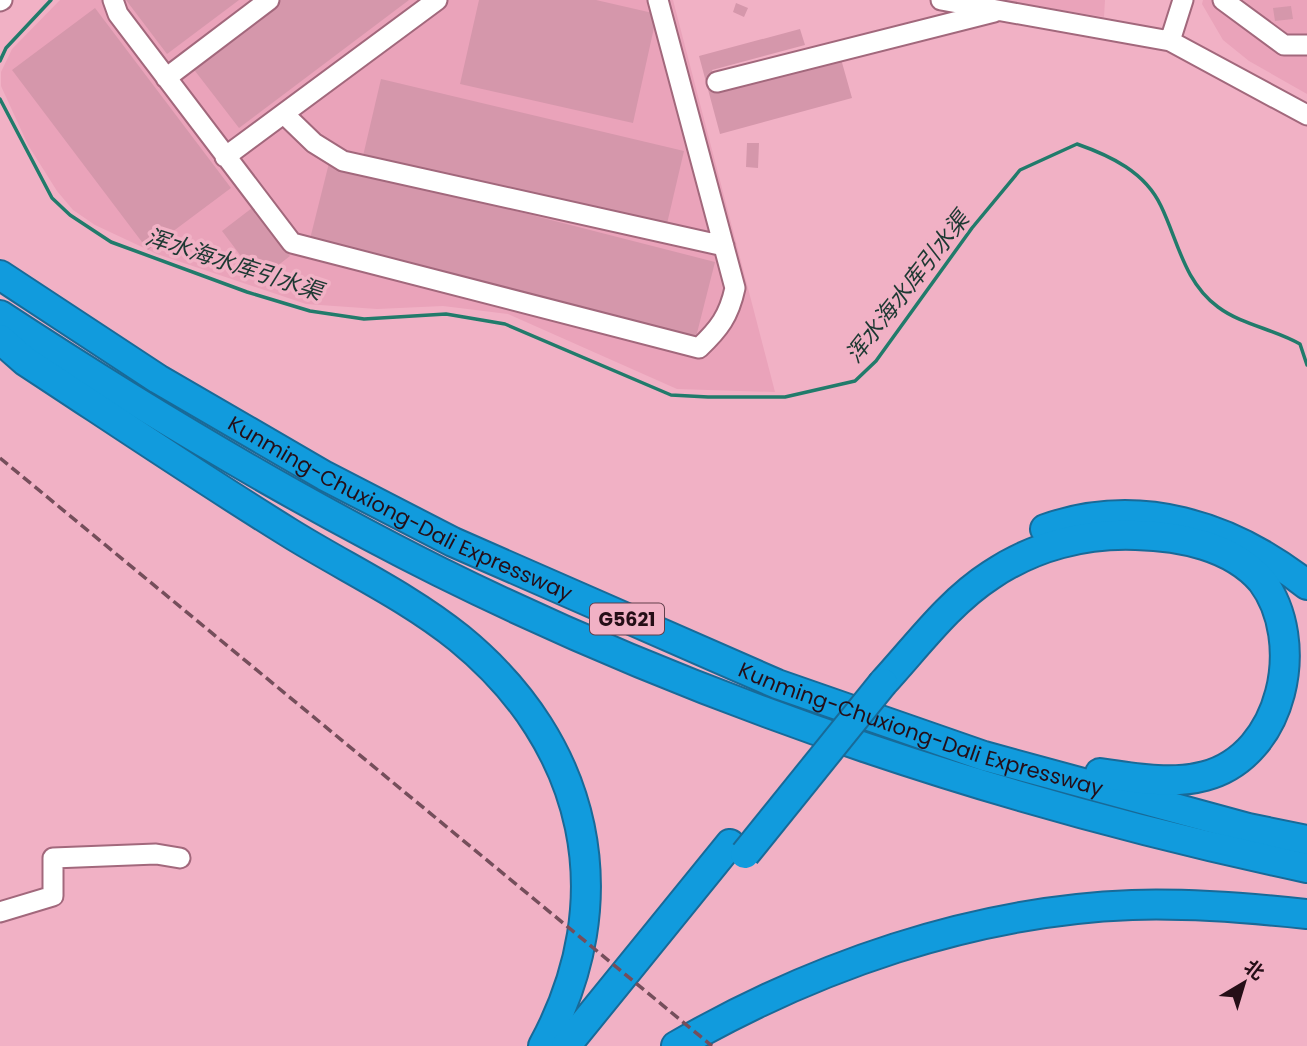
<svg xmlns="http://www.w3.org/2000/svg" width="1307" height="1046" font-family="Poppins,'Noto Sans SC',sans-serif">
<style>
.built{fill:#eaa3ba}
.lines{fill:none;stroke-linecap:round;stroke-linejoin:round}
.stream{stroke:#217b6b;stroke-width:3.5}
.building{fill:#d597ab}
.minor-casing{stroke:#a2687c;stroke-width:23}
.highway-casing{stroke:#186a98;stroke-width:32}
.minor{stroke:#fff;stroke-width:19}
.highway{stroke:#119bdd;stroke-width:28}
.rail{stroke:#754e5b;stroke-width:3.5;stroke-dasharray:10 5;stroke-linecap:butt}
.highway-bridge-casing{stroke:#186a98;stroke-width:32;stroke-linecap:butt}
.highway-bridge{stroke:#119bdd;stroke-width:28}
.labels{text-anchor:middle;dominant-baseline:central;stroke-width:7;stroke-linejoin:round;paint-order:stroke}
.shield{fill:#f1b1c5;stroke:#623f4b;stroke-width:2}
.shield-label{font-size:19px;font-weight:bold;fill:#250e17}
.street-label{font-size:21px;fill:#250e17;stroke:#f1b1c5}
.water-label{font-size:23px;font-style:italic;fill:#1d3832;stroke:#f1b1c5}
</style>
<rect width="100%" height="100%" fill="#f1b1c5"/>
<path class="built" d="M60,0H673L775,392L677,389L508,314L443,306L377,309L306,304L157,254L95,225L73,210L57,191L28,145L1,86V72L12,49Z
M999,0H1105L1104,17Z
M1203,0H1307V94L1249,61L1223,40L1202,4Z"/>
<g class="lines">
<path class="stream" d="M0,61L6,48L51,0
M0,99L52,198L70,215L111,242L247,292L310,311L364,319L446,314L505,324L671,395L708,397H785L855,381L876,361L972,228L1020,170L1077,144C1111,156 1145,172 1161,206C1178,241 1184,282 1218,307C1242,325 1274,329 1300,344L1307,365"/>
</g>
<path class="building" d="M126,0H239L167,54Z
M281,0H409L239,128L192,67Z
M479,0H596L657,14L633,123L460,84Z
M736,3L748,8L744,17L733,12Z
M1291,6L1293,19L1275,21L1273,8Z
M95,8L231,188L148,250L12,70Z
M800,29L805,45L712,70L718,93L841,59L852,98L720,134L699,56Z
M381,79L684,151L666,228L363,156Z
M747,143H759L758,168L746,167Z
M329,163L715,262L696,337L310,239Z
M252,208L290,256L259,280L222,231Z"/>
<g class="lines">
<g class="minor-casing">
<path id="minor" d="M113,0L118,14L292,243L699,348C719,329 729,316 735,288L658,0
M941,0L1170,41L1307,115
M1223,0L1284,45H1307
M0,1L2,0
M1170,41L1183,0
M166,78L269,0
M717,82L994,12
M284,114L314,143L343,161L724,246
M225,157L437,0
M0,912L53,896V858L156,854L180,858"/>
</g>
<g class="highway-casing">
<g id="highway">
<path id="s1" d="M0,275L158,379L325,476L453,542L777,684L984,756L1248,828L1307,840"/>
<path d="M0,315C142,408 288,496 440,572C712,707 1010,805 1307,868"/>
<path d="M0,339L25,361C112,418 199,477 288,532C344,567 407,596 459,638C589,744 623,899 543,1046"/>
<path d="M1045,529C1139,496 1231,525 1307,585"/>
<path d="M883,683C917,646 949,602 991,575C1034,546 1085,533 1136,535C1180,536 1232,546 1262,581C1307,641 1284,755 1205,776C1172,785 1134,778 1100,773"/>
<path d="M566,1046L730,844"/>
<path d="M676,1046C813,967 972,911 1132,905C1190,903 1250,908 1307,914"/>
</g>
</g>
<use href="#minor" class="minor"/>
<use href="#highway" class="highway"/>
<path class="rail" d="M0,458L712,1046"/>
<g class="highway-bridge-casing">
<path id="highway-bridge" d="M745,854L883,683"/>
</g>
<use href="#highway-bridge" class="highway-bridge"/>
</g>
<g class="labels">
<rect class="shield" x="590" y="603.5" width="74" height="31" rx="5"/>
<g class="shield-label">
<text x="627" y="619">G5621</text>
</g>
<g class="street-label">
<text stroke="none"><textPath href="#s1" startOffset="464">Kunming-Chuxiong-Dali Expressway</textPath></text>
<text stroke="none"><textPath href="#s1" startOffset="1031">Kunming-Chuxiong-Dali Expressway</textPath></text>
</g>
<g class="water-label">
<text transform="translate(234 264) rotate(18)">浑水海水库引水渠</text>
<text transform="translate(907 287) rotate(-52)">浑水海水库引水渠</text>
</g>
</g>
<g transform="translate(1244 983) rotate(38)" stroke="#f1b1c5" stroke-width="5" paint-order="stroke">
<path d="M0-5L12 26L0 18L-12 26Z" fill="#250e17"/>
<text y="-10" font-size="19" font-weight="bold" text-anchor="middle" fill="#250e17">北</text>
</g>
</svg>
